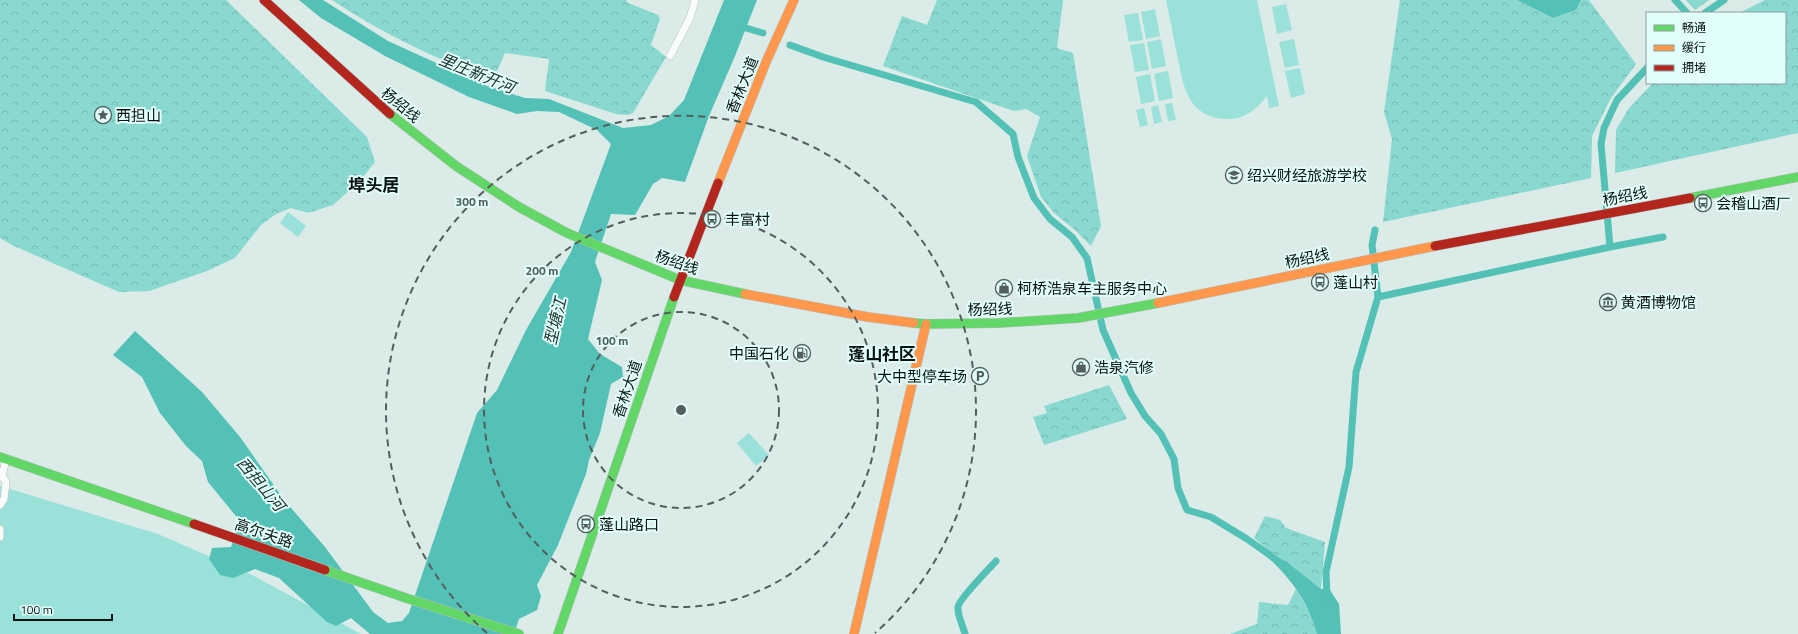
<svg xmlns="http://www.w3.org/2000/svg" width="1798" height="634" font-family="'Titillium Web','Noto Sans SC',sans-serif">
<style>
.green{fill:#9ae1d9}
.forest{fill:url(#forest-crowns)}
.water{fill:#54c1b7}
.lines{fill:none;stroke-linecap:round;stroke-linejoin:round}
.canal{stroke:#54c1b7;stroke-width:7}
.street-casing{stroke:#b2bfbd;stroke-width:8}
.fast-casing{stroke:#b2bfbd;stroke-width:10}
.slow-casing{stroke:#b2bfbd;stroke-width:10}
.jam-casing{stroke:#b2bfbd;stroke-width:10}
.street{stroke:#fafcfc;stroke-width:7}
.fast{stroke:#63d668;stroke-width:9}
.slow{stroke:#ff974d;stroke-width:9}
.jam{stroke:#b3261e;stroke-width:9}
.ring{fill:none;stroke:#535f5d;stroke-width:2;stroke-dasharray:7 5}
.labels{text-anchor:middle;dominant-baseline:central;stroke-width:4;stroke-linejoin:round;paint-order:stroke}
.street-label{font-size:15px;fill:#0a1412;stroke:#e2fefa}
.poi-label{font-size:15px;fill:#0a1412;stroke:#e2fefa;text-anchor:start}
.water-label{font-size:16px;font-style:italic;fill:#203633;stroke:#e2fefa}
.quarter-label{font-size:17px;font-weight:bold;fill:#0a1412;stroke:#e2fefa}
.centre{fill:#535f5d;stroke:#e2fefa;stroke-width:2}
.ring-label{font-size:12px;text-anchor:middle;font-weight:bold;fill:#535f5d;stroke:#e2fefa;stroke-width:4;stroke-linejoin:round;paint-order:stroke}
</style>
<defs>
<pattern id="forest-crowns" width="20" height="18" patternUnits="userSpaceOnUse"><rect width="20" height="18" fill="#89d9d0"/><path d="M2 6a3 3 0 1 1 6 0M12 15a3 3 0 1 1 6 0" fill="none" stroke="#75b9b2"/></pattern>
</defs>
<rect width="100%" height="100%" fill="#dbebe8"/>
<path class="green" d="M1166,0H1257L1279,106L1269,108L1267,96C1257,109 1244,120 1227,119C1187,118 1183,85 1177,54C1173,36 1170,18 1166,0Z
M1286,4L1292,30L1277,34L1272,7Z
M1155,9L1160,36L1146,39L1141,12Z
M1138,13L1143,40L1129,42L1124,15Z
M1161,39L1166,66L1152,69L1147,42Z
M1294,39L1299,65L1285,68L1279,42Z
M1144,43L1149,70L1135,72L1130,45Z
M1300,68L1305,94L1291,98L1285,71Z
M1168,71L1173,98L1159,101L1154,74Z
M1150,74L1155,101L1141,104L1136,77Z
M1172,103L1176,120L1168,121L1165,104Z
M1158,105L1162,122L1154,124L1151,107Z
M1144,108L1148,125L1140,127L1136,110Z
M288,212L306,226L298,237L280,223Z
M749,433L769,455L756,466L737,443Z
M0,486L158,534L252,575L361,634H0Z"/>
<path class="forest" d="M0,0H226L367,137L375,162L359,182L333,205L308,213L291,208L276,214L261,225L235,258L207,271L149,291L119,292L14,246L0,238Z
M332,0H627L626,2L658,15L660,19L651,45L666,57L633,113L628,115L616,114L545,91L549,59L505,53L496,73L489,79C434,58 381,33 332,0Z
M937,0H1063L1057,48L1073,53L1101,226L1091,246L1075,230L1054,213L1041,197L1027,156L1040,117L1026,109L1014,111L883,66L902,16L927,25Z
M1400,0H1517L1553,18L1576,10L1581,0H1589L1636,64L1611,98L1592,136L1591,178L1383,222L1392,139L1384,112Z
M1686,0H1709L1695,10Z
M1765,0H1798V133L1615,173L1616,130L1629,108L1653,83H1785V13H1739Z
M1109,385L1127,419L1044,445L1033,417L1047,413L1044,406Z
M1265,516L1280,520L1286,528L1325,542L1321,589C1299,572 1275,556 1254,538Z
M1296,589L1313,618L1317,634H1230L1257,624L1259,602L1288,605Z"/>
<path class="water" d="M299,0H323L388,41L487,86L525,98L549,99L623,128L651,125L669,116L684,100L724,0H757L735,56L709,116L685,182L662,178L653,184L635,215L611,214L595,262L602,280L588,339L600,354L622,367L623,377L611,384L600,433L589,460L586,474L558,545L537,585L541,596L537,610L519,619L514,634H370L351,618L336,626L327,622L279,578L255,569L233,578L220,575L209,559L212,548L231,547L240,521L208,482L202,461L186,446L160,413L142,377L113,355L135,331L202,392L240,437L285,501L325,547L373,612L388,623L402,621L409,613L477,413L497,390L526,330L571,252L611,144L597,130L559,112L537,111L517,114L469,97L385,56L321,18Z
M1517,0H1581L1576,10L1553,18Z
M1268,551L1288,563L1321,589L1330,590L1339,604L1341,634H1317C1309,602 1289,576 1265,555Z"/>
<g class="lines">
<path class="canal" d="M1675,0L1687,13
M1705,13L1724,0
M739,26L763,33
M790,45L823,57L976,102L1013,134L1018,157L1034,198L1050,219L1072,237L1087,258L1103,330L1131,393L1145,416L1161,434L1174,459L1178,488L1187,510L1211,517L1247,539L1274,558
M1375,230L1372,245L1378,297
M1610,247L1601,144L1604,128L1617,100L1647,68
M1327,598L1326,572L1349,467L1356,372L1378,297L1610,247L1663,237
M965,634C963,626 957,614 958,607C959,599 989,569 996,561"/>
<g class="street-casing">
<path id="street" d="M670,56L690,18L695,0
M0,477L2,476L6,459
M0,505L4,499L6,482L2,476
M0,529V537"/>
</g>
<g class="fast-casing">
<path id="fast" d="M390,114L456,166L519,207L567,233L680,280L745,294
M1690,198L1798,177
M914,323L926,324L999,323L1078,318L1158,303
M0,457L194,524
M325,570L406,598L519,634
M558,634L674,297"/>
</g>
<g class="slow-casing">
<path id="slow" d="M718,183L766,62L794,0
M745,294L868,317L914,323
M1158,303L1435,246
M854,634L926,324"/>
</g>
<g class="jam-casing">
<path id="jam" d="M264,0L390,114
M1435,246L1690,198
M674,297L718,183
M194,524L325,570"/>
</g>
<use href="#street" class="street"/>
<use href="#fast" class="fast"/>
<use href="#slow" class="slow"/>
<use href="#jam" class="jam"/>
</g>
<g class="ring">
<circle cx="681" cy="410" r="98"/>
<circle cx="681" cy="410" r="197"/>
<path d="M487 633A295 295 0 1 1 875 633"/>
</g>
<defs>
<g id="sight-ring" transform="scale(0.9)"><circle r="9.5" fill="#e2fefa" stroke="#535f5d" stroke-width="1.5"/><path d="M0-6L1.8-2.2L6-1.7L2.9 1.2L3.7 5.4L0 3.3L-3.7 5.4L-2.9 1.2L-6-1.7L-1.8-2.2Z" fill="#535f5d"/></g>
<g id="school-ring" transform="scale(0.9)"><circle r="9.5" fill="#e2fefa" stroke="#535f5d" stroke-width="1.5"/><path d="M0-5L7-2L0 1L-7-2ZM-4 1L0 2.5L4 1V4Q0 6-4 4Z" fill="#535f5d"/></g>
<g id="bus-ring" transform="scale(0.9)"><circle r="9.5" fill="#e2fefa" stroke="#535f5d" stroke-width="1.5"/><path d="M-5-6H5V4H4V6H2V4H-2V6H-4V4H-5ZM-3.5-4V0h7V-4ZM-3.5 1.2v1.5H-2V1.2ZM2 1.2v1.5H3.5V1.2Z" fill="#535f5d"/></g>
<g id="shop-ring" transform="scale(0.9)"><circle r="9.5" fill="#e2fefa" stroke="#535f5d" stroke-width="1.5"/><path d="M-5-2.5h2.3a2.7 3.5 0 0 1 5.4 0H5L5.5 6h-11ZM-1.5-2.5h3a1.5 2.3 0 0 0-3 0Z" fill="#535f5d"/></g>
<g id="museum-ring" transform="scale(0.9)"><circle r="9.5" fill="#e2fefa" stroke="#535f5d" stroke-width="1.5"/><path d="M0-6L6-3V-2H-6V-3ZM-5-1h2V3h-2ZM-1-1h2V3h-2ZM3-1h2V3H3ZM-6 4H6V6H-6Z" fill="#535f5d"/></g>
<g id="fuel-ring" transform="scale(0.9)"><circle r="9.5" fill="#e2fefa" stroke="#535f5d" stroke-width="1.5"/><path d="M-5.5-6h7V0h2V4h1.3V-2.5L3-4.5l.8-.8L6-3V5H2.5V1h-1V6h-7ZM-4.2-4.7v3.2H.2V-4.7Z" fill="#535f5d"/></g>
<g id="parking-ring" transform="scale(0.9)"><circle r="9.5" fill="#e2fefa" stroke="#535f5d" stroke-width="1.5"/><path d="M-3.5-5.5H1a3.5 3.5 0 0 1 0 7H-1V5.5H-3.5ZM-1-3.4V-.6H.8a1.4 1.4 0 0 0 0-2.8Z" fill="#535f5d"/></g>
</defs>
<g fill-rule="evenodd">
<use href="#sight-ring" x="103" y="115"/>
<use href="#school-ring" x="1234" y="175"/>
<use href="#bus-ring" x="1703" y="203"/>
<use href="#bus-ring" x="712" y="219"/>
<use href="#bus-ring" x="1320" y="282"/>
<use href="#shop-ring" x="1004" y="288"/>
<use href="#museum-ring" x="1608" y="302"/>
<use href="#fuel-ring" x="802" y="353"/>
<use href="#shop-ring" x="1081" y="367"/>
<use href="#parking-ring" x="980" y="376"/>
<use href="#bus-ring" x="586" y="524"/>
</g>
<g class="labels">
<g class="street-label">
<text transform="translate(742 85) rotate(-68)">香林大道</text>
<text transform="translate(401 105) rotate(39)">杨绍线</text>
<text transform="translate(1625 196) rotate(-11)">杨绍线</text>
<text transform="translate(1307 258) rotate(-12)">杨绍线</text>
<text transform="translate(677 262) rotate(19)">杨绍线</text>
<text transform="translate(990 309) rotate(-2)">杨绍线</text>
<text transform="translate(627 389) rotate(-71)">香林大道</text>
<text transform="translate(264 533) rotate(19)">高尔夫路</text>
</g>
<g class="poi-label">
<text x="116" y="115">西担山</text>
<text x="1247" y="175">绍兴财经旅游学校</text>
<text x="1716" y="203">会稽山酒厂</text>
<text x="725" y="219">丰富村</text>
<text x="1333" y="282">蓬山村</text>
<text x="1017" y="288">柯桥浩泉车主服务中心</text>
<text x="1621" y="302">黄酒博物馆</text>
<text x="789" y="353" text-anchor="end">中国石化</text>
<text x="1094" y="367">浩泉汽修</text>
<text x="967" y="376" text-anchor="end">大中型停车场</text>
<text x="599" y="524">蓬山路口</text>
</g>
<g class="water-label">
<text transform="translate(477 73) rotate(22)">里庄新开河</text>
<text transform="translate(555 321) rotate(-77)">型塘江</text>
<text transform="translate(261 484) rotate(50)">西担山河</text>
</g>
<g class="quarter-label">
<text x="374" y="185">埠头居</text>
<text x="882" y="354">蓬山社区</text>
</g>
</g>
<circle cx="681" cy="410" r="6" class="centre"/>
<g class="ring-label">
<text x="472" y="206">300 m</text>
<text x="542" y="275">200 m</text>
<text x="612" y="345">100 m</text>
</g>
<rect x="1646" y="12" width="140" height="72" fill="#e2fefa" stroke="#8ca09d"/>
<rect x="1654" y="25" width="20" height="6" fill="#63d668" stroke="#8ca09d"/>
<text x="1682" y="32" font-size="12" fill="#0a1412">畅通</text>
<rect x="1654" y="45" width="20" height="6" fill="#ff974d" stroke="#8ca09d"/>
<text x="1682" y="52" font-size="12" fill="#0a1412">缓行</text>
<rect x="1654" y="65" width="20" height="6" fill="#b3261e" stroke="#8ca09d"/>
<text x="1682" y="72" font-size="12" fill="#0a1412">拥堵</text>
<path d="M14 614v6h98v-6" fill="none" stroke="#0a1412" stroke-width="2"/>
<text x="20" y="614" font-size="12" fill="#0a1412" stroke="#e2fefa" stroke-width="3" paint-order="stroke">100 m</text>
</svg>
